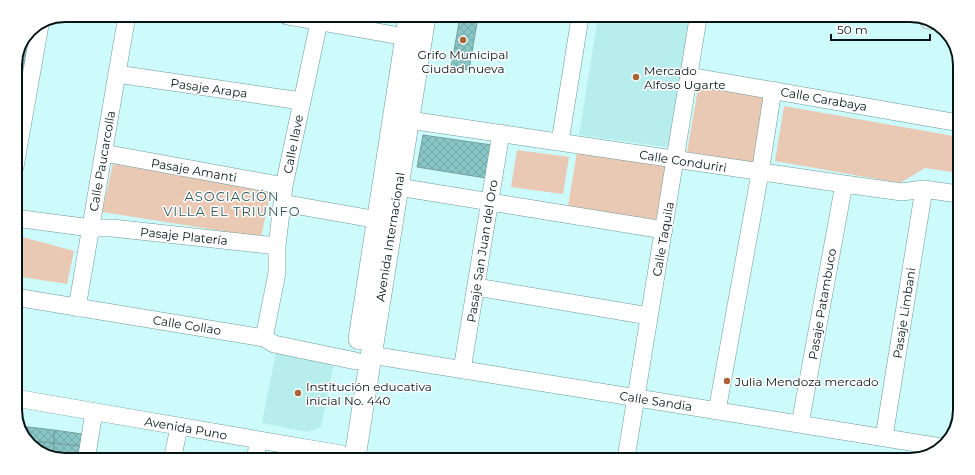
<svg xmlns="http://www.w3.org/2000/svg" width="975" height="475" font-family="Montserrat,sans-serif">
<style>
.built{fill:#b7eeed}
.park{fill:#eac9b4}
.building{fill:url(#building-cross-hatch);stroke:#76a0a0}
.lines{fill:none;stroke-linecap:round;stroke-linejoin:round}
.minor-casing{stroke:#6e9898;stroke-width:18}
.major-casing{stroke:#6e9898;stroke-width:22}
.minor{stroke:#fff;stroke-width:17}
.major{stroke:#fff;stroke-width:21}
.poi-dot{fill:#a86533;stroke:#fff;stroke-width:1.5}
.labels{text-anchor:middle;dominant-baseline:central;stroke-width:3;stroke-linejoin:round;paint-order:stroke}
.poi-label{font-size:12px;fill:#051515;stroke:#fff;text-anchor:start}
.street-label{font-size:12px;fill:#051515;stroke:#fff}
.neighbourhood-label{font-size:13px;letter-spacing:1px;fill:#325a5a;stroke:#fff}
.rim{fill:none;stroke:#051515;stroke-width:2}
</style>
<defs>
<pattern id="building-cross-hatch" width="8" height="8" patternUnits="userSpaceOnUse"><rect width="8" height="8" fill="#88c5c5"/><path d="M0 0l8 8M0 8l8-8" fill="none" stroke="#74a8a8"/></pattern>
</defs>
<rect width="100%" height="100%" fill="#cdfafa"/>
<path class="built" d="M598,18L693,19L672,148L579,135Z
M276,351L334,363L321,427L308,432L262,423Z"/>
<path class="park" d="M699,83L768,95L755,165L687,152Z
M784,106L959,137L958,173L925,168L900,183L775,161Z
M517,150L569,157L563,194L511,187Z
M577,152L669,166L659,222L568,206Z
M113,164L271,190L261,237L102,212Z
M15,235L74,251L67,284L15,276Z"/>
<path class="building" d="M460,17H478L469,70L451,67Z
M29,32L30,33L28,46L23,45Z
M23,45L28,46L26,61L17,58Z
M17,58L26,61L24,70L15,69Z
M15,69L24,70L21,85L15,84Z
M15,84L21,85L19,98L15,97Z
M15,97L19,98L17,110H15Z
M423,135L492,145L486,178L417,167Z
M19,426L54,430V443L28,441L24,438Z
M54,430L82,434L80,446L54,443Z
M28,441L54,443L53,454L41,453Z
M54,443L80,446L79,455L53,454Z"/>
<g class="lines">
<g class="minor-casing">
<path id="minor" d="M287,16L406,37
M928,20L933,21
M117,74L301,101
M689,76L959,123
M409,120L844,184L902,192L924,189L958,194
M560,142L580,18
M104,153L284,186
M15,167L40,25
M398,187L664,230
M282,203L390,222
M15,218L91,228H112L277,246
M476,287L649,316
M15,297L264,338L274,344L356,361
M77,308L127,15
M264,338L277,273V246L284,186L319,22
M371,355L941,447
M462,370L501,133
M15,398L341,454
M717,411L760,173L773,90
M800,424L844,184
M884,437L924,189
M87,455L94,412
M173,456L179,427
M256,456L258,441
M626,458L698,19"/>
</g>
<g class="major-casing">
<path id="major" d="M359,339L409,17
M355,457L425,17"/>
</g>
<use href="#minor" class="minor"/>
<use href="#major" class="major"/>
</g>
<g class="poi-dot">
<circle cx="463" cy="40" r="4"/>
<circle cx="636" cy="77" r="4"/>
<circle cx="727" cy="381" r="4"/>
<circle cx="298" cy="393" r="4"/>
</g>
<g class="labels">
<g class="poi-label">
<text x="463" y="54" text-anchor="middle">Grifo Municipal<tspan x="463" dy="14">Ciudad nueva</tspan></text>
<text x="644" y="70">Mercado<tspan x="644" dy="14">Alfoso Ugarte</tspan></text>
<text x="735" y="381">Julia Mendoza mercado</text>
<text x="306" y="386">Institución educativa<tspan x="306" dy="14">inicial No. 440</tspan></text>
</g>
<g class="street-label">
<text transform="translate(209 88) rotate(8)">Pasaje Arapa</text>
<text transform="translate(824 99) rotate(10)">Calle Carabaya</text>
<text transform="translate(293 144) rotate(-79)">Calle Ilave</text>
<text transform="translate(102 161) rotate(-80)">Calle Paucarcolla</text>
<text transform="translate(683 161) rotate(9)">Calle Conduriri</text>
<text transform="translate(194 170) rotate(10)">Pasaje Amanti</text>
<text transform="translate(184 236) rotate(6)">Pasaje Platería</text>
<text transform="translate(390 237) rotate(-81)">Avenida Internacional</text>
<text transform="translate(663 239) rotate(-80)">Calle Taquila</text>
<text transform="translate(482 251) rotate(-81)">Pasaje San Juan del Oro</text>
<text transform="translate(822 304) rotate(-80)">Pasaje Patambuco</text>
<text transform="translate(904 313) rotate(-81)">Pasaje Limbani</text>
<text transform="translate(187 325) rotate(9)">Calle Collao</text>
<text transform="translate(656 401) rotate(9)">Calle Sandia</text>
<text transform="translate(186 428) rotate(10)">Avenida Puno</text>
</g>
<g class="neighbourhood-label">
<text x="232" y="196">ASOCIACIÓN<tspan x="232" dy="15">VILLA EL TRIUNFO</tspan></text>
</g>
</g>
<path d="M0 0H975V475H0ZM65 22H910A43 43 0 0 1 953 65V410A43 43 0 0 1 910 453H65A43 43 0 0 1 22 410V65A43 43 0 0 1 65 22Z" fill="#fff" fill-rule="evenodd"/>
<path class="rim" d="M65 22H910A43 43 0 0 1 953 65V410A43 43 0 0 1 910 453H65A43 43 0 0 1 22 410V65A43 43 0 0 1 65 22Z"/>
<path d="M831 34v6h99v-6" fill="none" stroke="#051515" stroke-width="2"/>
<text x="837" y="34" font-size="12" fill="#051515" stroke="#ffffff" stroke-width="3" paint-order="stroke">50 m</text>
</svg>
